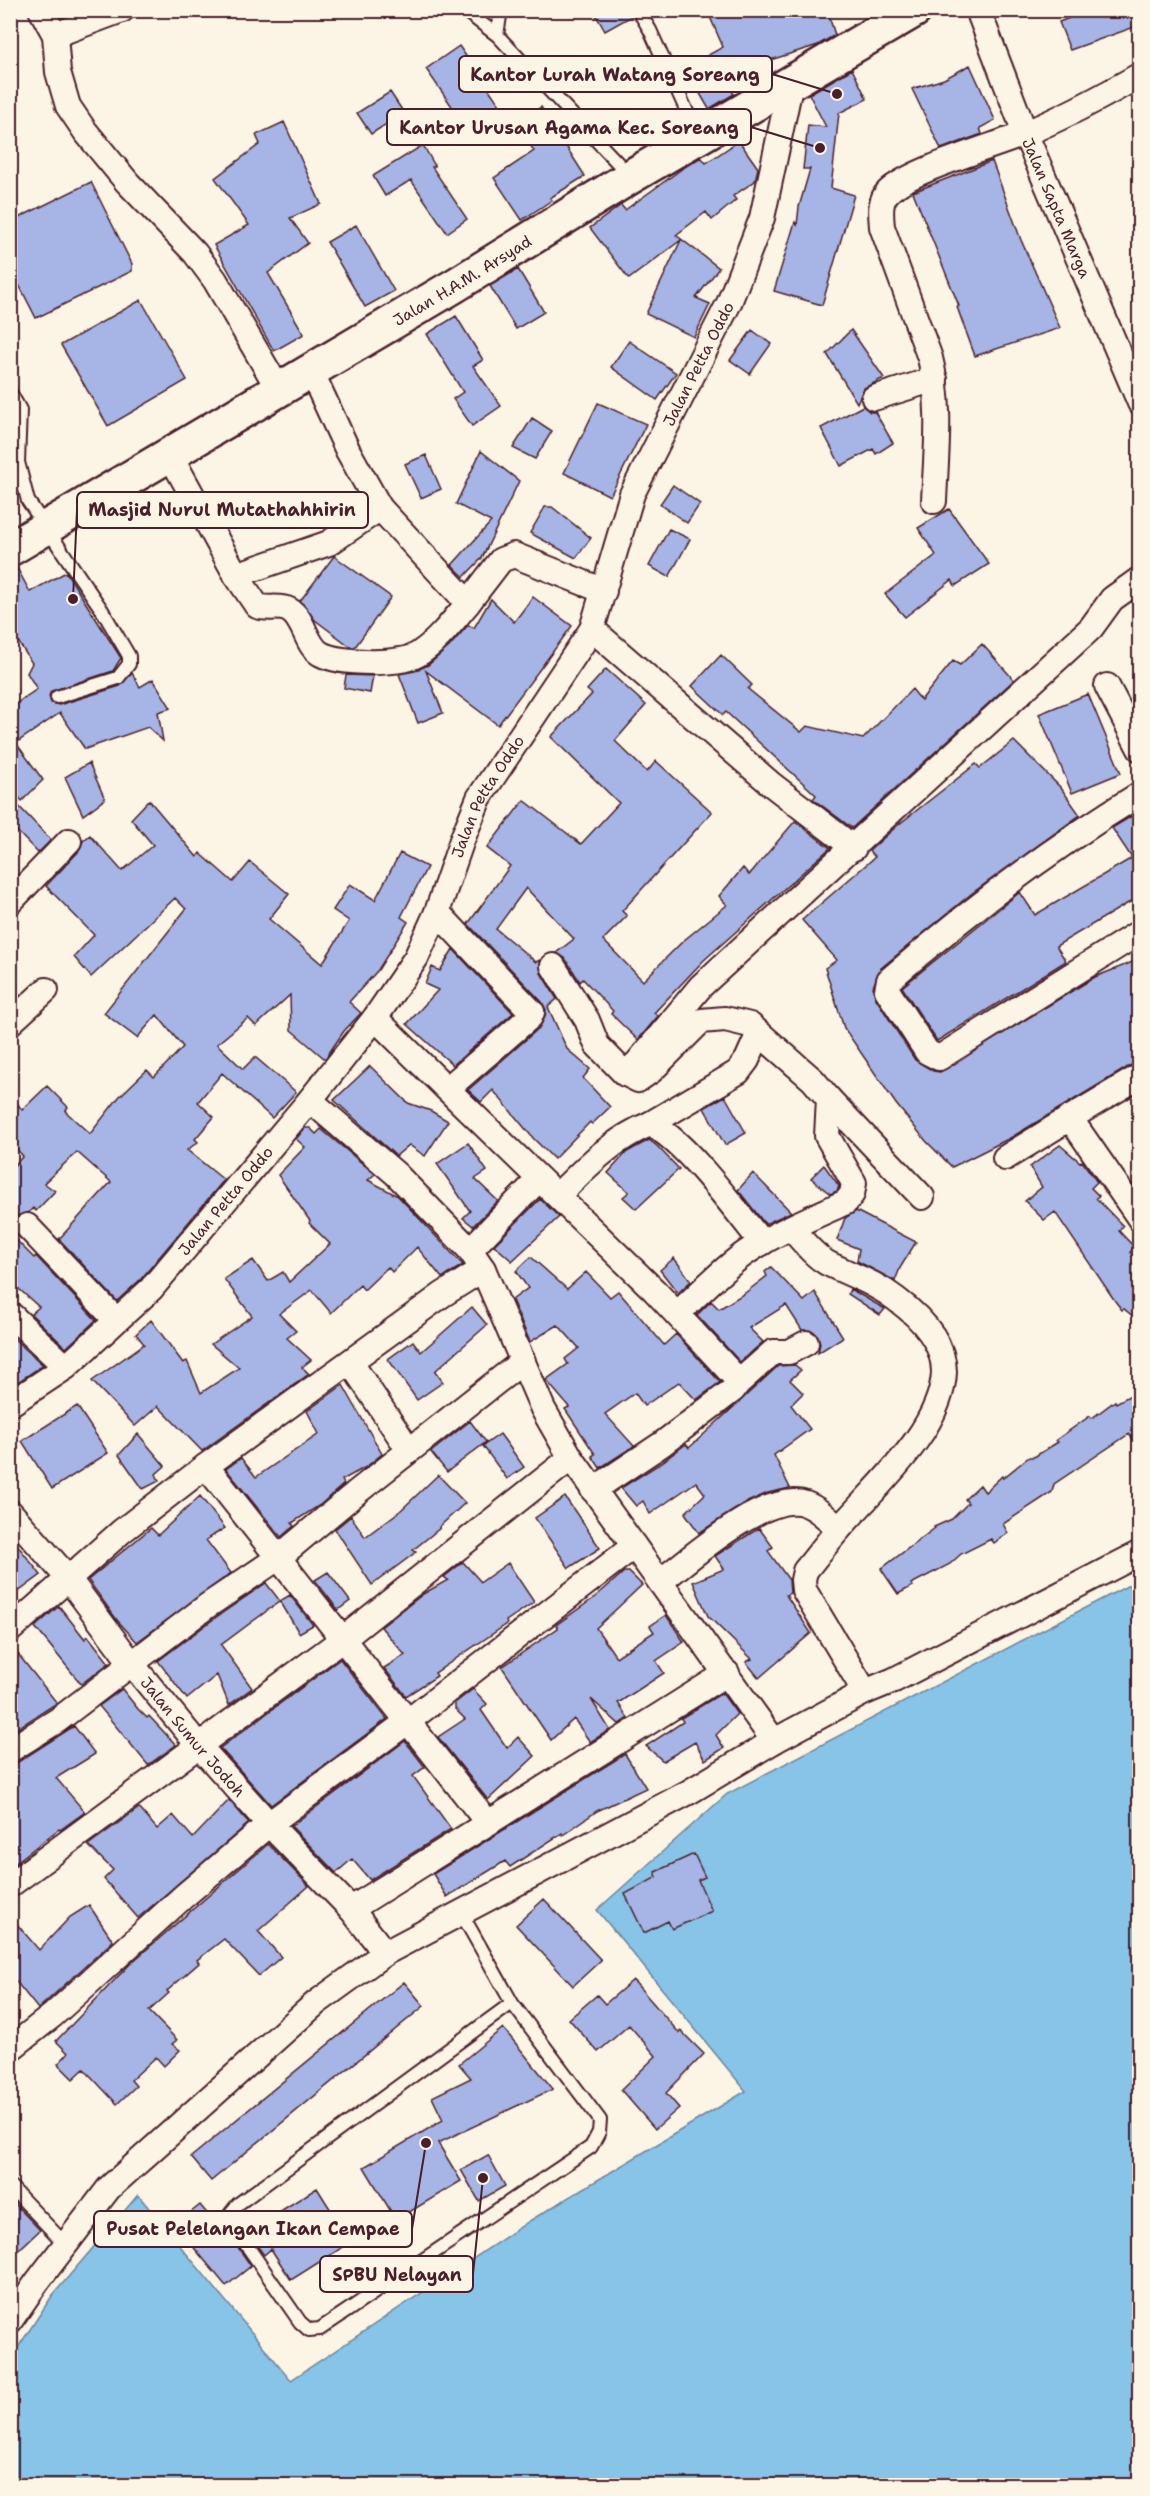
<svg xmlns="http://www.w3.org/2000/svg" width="1150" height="2496" font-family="'Shantell Sans',sans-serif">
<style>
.water{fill:#87c4e7;stroke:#6f829c;stroke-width:1.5}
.building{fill:#a6b5e5;stroke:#4a1f2b;stroke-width:1.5}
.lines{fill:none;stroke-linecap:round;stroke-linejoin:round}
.service-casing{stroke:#4a1f2b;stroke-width:16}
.minor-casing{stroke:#4a1f2b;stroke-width:28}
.trunk-casing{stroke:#4a1f2b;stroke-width:38}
.service{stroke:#fcf5e5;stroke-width:12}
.minor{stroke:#fcf5e5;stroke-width:24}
.trunk{stroke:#fcf5e5;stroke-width:33}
.labels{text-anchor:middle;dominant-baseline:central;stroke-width:4.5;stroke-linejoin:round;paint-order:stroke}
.street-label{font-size:16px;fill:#4a1f2b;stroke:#fcf5e5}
.leader{fill:none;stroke:#4a1f2b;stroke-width:2}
.callout-dot{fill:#4a1f2b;stroke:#fcf5e5;stroke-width:2}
.callout{fill:#fcf5e5;stroke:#4a1f2b;stroke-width:2}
.callout-label{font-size:18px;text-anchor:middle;font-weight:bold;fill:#4a1f2b}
</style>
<rect width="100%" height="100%" fill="#fcf5e5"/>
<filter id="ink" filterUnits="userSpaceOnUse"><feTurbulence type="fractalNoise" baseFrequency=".0167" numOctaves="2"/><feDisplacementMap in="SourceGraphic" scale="12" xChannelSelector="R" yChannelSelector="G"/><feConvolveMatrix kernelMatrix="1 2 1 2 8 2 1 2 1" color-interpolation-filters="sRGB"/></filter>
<g filter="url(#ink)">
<path class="water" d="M1129,1585L1139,1598V2485L11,2486V2358L52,2296L138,2195L291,2380L531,2220L746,2091L597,1910L727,1794Z"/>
<path class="building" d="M593,10H630L632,16L605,31Z
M707,10H827L835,35L818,45L764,62L766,68L726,82L734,94L709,109L685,68L723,47Z
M1090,10H1140V25L1070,50L1059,22Z
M459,46L511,121L478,144L426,69Z
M970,65L995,120L980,128L982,134L941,149L912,89L944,79Z
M852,69L867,99L839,113L831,188L854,195L822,305L774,291L795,222L797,225L799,207L810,169H803L808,125L826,127L809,94Z
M390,92L404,113L371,134L357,113Z
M541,107L585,176L550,198L552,200L522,220L494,178L534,151L516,122Z
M284,122L321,204L290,218L308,243L268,273L304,334L274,351L214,245L249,225L215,178L260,144L256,135Z
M739,141L758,168L755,181L733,196L736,200L712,220L706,212L676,235L719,268L696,298L710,304L694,337L646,314L681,240L629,279L590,228L621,205L625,210L683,168L701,157L706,163Z
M423,145L435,166L432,167L467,219L447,233L411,180L385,196L373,176Z
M992,161L1021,240L1060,328L975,356L957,307L959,306L913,192Z
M91,182L132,264V271L36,318L10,267V222Z
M356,225L394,291L365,307L327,242Z
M518,269L544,312L516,329L490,286Z
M141,300L187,380L108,426L61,345Z
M456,316L483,360L473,366L501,406L472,426L453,399L463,392L427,334Z
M752,330L771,344L750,374L730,360Z
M851,330L884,378L864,388L857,403L827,354Z
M629,341L676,373L657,400L611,367Z
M598,403L646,424L610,496L564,473Z
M863,406L870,412H875L893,443L876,454L873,449L841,466L821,428Z
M532,418L552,431L535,459L513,448Z
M481,451L519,481L482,558L464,577L452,565L491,522L456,504Z
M426,455L441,489L421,498L405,464Z
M673,485L700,504L687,523L660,504Z
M545,507H552L591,538L576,558L530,533Z
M949,509L989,564L955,586L952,580L905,617L885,594L936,555L918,528Z
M669,529L690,539L669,577L649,566Z
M334,556L391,597L355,647H351L315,620L300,601Z
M16,566L30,592L66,572L121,658L113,671L51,691L49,696L51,703L59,705L120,686L132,673L140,687L153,679L171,708L158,712L163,741L148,727L85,749L60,713L16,743L43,780L22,801L10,787V708L37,689L27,673L32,663L10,629V568Z
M533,597L572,626L498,725L426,671L443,713L418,723L399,674L415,671L428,665L449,647L468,625L474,628L491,599L514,622Z
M982,644L1014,680L852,828L813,799L816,795L726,712L723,715L692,686L721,655L752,685L748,689L801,732L807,726L863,739L912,689L921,700L953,661L960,665Z
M606,669L646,705L615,741L647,772L656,761L712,812L622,911L627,916L603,940L643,981L683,941L727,905L719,896L743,868L749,875L795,821L830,848L703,961L654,1013L658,1016L638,1040L611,1014L613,1011L583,979L580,982L565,958L556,953L574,939L526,888L496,929L536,962L540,960L541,973L557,999L548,1007L567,1049L590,1069L583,1078L610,1107L592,1124L590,1122L554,1159L533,1138L493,1090L481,1102L468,1090L539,1028L545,1017L546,1010L542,1002L468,924L510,866L487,848L524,800L581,844L619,803L551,737L592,694L587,690Z
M346,675L373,676L370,693L344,688Z
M1088,694L1121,773L1072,793L1039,714Z
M1014,741L1061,788L1080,815L971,894L880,969L873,987L875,997L915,1060L933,1071L940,1072L1095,977L1140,959V1062L1133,1064L1012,1137L952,1167L926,1141L896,1104L844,1028L825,968L837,960L802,920L875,857L869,851L898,825L976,764L980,768Z
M89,763L105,799L83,815L65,777Z
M10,797L51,840L38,853L10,824Z
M149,800L197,857L200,853L233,882L250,862L289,894L269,919L322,964L349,921L333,910L350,884L375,900L400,853L427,867L401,917L408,922L378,970L349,1002L361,1013L344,1031L325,1059L291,1030L290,995L256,1026L248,1018L217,1044L243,1069L255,1057L296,1092L272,1118L222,1073L198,1102L214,1117L195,1139L198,1142L187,1150L224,1180L141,1279L117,1301L59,1239L111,1182L77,1152L44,1183L55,1191L36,1211L33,1208L29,1212L17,1216L13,1223L14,1231L11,1235L34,1258L36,1256L96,1320L66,1348L31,1314L39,1307L10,1281V1170L23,1156L10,1142V1093L22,1110L47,1086L68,1107L65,1111L90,1134L119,1097L147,1070L154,1077L183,1047L157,1015L137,1038L104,1013L186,909L175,898L91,977L74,957L94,935L46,886L79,851L83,841L90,835L122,871L153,845L131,819Z
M1140,811V896L1056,946L1066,961L937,1041L902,987L1020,892L1035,915L1132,858L1112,828Z
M453,949L513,1013L453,1065L407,1024L438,990L425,984L432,967L440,971Z
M370,1066L408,1103L431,1111L448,1121L425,1156L409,1145L396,1156L334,1100Z
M725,1096L746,1133L725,1145L704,1108Z
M305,1128H310L316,1134L321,1129L375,1174L368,1180L398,1196L463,1265L442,1278L417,1247L392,1272L388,1267L364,1290L360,1285L331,1313L312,1290L279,1314L296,1331L287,1338L311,1360L302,1367L309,1374L202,1451L158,1406L135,1426L92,1381L144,1344L136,1334L151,1320L183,1363L187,1361L201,1393L239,1368L211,1344L252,1316L224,1279L253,1260L268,1281L283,1272L289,1282L330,1244L309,1223L310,1221L278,1175L305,1147L296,1139Z
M649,1140L657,1146L679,1169L636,1209L623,1197L629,1192L608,1173L627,1152Z
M468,1143L487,1171L475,1179L498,1201L473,1226L463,1218L470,1211L437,1164Z
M1060,1145L1080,1162L1082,1161L1097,1182L1091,1188L1099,1196L1096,1198L1123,1226L1119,1231L1135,1248L1130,1252L1140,1261V1322L1124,1309L1122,1310L1115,1301L1055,1212L1044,1220L1025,1201L1042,1187L1030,1167Z
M824,1165L839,1186L837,1191L830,1194L811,1178Z
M753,1173L791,1212L765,1224L738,1190Z
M540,1199L559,1217L512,1261L494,1245Z
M856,1211L916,1242L900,1268L895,1281L857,1261L859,1249L837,1240L845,1218Z
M531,1257L567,1289L586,1272L610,1297L618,1291L664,1345L676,1334L720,1382L696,1400L679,1382L644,1406L635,1393L605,1414L634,1446L600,1468L592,1456L595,1454L565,1409L569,1407L546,1380L568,1364L565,1359L579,1348L558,1325L530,1342L512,1300L528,1288L516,1271Z
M674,1258L691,1281L678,1293L660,1270Z
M771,1267L804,1301L815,1292L843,1337L818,1353L820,1343L818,1336L813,1331L802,1330L786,1305L749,1328L763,1342L740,1362L697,1315L711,1301L719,1309L745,1293L767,1276L765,1272Z
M850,1289L885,1309L880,1315L848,1294Z
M472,1307L487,1325L435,1371L443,1382L417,1400L388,1359L413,1341L421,1352Z
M10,1335L43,1365L10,1387Z
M795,1365L801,1370L790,1380L803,1393L791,1405L810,1429L774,1455L790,1488L768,1493L745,1503L699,1533L685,1513L705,1494L696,1482L650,1514L643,1501L636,1506L621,1488L661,1463L686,1444L689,1448L778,1366Z
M343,1385L382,1454L366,1467L342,1480L344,1484L320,1505L292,1523L294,1526L281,1537L226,1469L241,1458L256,1477L319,1434L307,1411Z
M1140,1390V1449L1129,1434L1054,1484L1052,1492L1003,1524L1008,1533L994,1543L991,1539L961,1554L950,1564L911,1584L913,1586L898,1594L881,1569L935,1528L934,1527L952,1519L968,1503L965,1499L980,1485L985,1492L1002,1476L1003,1478L1029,1457H1034L1058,1442L1056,1440L1090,1416L1092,1418L1115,1401L1116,1403Z
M77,1406L108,1453L52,1489L22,1441Z
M470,1421L486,1442L447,1472L431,1452Z
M138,1434L165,1466L156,1474L159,1481L143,1489L119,1455Z
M500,1434L524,1467L507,1479L483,1446Z
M438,1475L465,1503L439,1527L440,1528L413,1550L416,1552L372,1585L335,1529L351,1516L365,1537L400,1511Z
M200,1496L225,1528L206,1540L231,1573L137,1642L117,1620L88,1580L151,1528L158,1535Z
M565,1497L600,1548L569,1568L535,1518Z
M759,1528L773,1547L768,1551L789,1580L790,1593L786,1595L811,1633L759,1678L746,1662L752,1659L708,1616L693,1582L724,1569L715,1556Z
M10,1536L41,1575L10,1598Z
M463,1562L481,1582L508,1563L534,1602L506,1621L507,1624L435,1673L437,1676L406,1696L384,1668L405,1655L381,1627L423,1594L448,1580L444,1577Z
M328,1572L350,1601L338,1610L315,1580Z
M624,1572H629L642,1585L596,1628L616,1657L654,1632L650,1626L666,1615L684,1642L656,1661L664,1673L618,1703L628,1718L619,1724L591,1699L610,1730L590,1742L574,1719L551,1740L502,1667L558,1628L556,1625L594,1598Z
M266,1583L280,1601L221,1645L252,1688L229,1705L217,1675L187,1699L158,1661L215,1618Z
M290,1595L313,1625L299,1633L280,1601Z
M59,1606L85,1639L88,1636L109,1663L81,1684L35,1627Z
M10,1644L57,1703L10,1733Z
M340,1659L387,1719L271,1805L220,1748Z
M122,1689L138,1709L147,1718L149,1716L176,1745L148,1765L99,1706Z
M473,1689L487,1704L481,1710L507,1748L518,1737L535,1756L488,1800L438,1737L465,1719L455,1709V1703Z
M722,1693L737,1714L716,1735L724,1748L705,1760L695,1742L663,1761L646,1746L683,1722L681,1718Z
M74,1726L95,1754L56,1778L85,1812L60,1830L59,1829L10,1867V1764L18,1762Z
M405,1741L425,1767L413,1776L451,1829L370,1880L352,1859L336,1873L291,1826Z
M625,1754L646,1788L597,1811L563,1835L562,1833L510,1867L505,1861L447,1897L433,1874Z
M229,1800L249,1823L138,1918L104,1879L113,1870L88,1845L139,1808L157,1829L173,1815L193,1838Z
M268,1844L309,1886L258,1931L281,1957L259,1976L224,1939L197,1960L199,1963L167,1991L169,1993L149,2011L177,2040L172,2044L180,2050L164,2066L156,2057L131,2080L136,2086L117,2104L84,2069L73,2079L58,2064L68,2053L56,2041L131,1963Z
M694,1854L705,1877L698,1880L712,1911L672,1929L668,1921L644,1933L625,1894L657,1877L655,1872Z
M544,1899L601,1960L573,1986L516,1925Z
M89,1905L113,1941L38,2009L10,1974V1916L39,1950L70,1917Z
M633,1980L679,2033L681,2031L704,2054L666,2093L679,2108L655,2129L621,2090L656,2056L629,2025L598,2052L569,2019L597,1995L605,2004Z
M404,1982L424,2006L211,2181L191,2157Z
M503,2028L553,2089L438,2143L461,2181L396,2220L364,2167L443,2120L432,2097L471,2078L459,2064Z
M488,2155L505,2186L479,2201L461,2170Z
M317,2188L351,2242L291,2280L271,2249L264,2255L247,2232Z
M10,2199L40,2230L10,2258Z
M200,2205L231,2242L233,2240L251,2266L226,2286L175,2225Z"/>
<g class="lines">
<g class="service-casing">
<path id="service" d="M464,10L497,35L630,176
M638,10L650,30L698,136
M497,35L501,10
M10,392L20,410L18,462L28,501L102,610L129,656V664L118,678L57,697
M460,1911L512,2003L600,2120L599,2132L591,2147L320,2329L309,2330L300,2322L234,2227L230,2214L238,2204L512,2003
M10,2186L66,2245"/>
</g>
<g class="minor-casing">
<g id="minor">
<path d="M41,10L55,35L58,72L68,106L85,131L127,182L195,253L215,280L279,390"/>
<path id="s1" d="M978,10L1025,133L1140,403"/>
<path d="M55,35L122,10"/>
<path d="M874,398L935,379"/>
<path d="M169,453L236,575L257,606C267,610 279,605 289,610C305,619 305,645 321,654C340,664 403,666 420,653C438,641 454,620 468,603L380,508L348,451L311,371"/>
<path d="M934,501C936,453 942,405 930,358L882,227C881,215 879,201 888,192C910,170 992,147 1024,134C1064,117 1102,97 1140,75"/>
<path d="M236,575L329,543L380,508"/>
<path d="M468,603L501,560L514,555L604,591"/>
<path d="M592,629L771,784L854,848"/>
<path d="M1107,686L1140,749"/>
<path d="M1140,794C1050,849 968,911 889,980L887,990L927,1052L939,1058L1140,932"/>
<path d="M10,902L69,841"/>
<path d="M437,912L532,1012L530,1017L447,1089L655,1291L735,1377L737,1384L733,1390L662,1444L593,1490"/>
<path d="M553,966L587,1020L597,1045L625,1074L638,1062L701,986L1091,628L1112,599L1140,579"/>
<path d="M375,1018L447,1089"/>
<path d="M10,1023L46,990"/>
<path d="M630,1076L638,1080L651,1071L701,1021L725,1019L750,1025L813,1080L829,1099L827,1136L854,1183L852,1194L846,1202C813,1217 777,1232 747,1252C721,1270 700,1293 677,1314"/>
<path d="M829,1099L922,1197"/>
<path d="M310,1100L396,1174L470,1250L483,1269L543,1409L571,1458L774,1741"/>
<path d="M1070,1118L1140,1076"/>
<path d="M650,1124L738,1072L747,1060L759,1033"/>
<path d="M1005,1158L1070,1118L1140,1219"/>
<path d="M558,1195C586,1167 613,1139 650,1124C683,1138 738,1213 762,1243"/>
<path d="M27,1226L116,1320"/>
<path d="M791,1228C802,1240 813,1255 827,1263C851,1275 874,1282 896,1299C919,1316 944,1340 944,1372C942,1430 874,1488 839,1529C827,1543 816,1557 805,1571L803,1580L804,1590L865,1692"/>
<path d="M470,1250L539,1179"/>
<path d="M10,1314L66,1367"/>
<path d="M351,1363L409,1450"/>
<path d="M737,1384L773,1352H789L806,1343"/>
<path id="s2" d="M10,1404L66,1367L151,1289L310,1100L375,1018L416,958L437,912L462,840L479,798L592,629L632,494L729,303L762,218L791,82"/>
<path d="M206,1466L488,1823"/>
<path id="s3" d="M10,1512L68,1578L132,1664L199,1746L269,1824L351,1909L385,1953"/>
<path d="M660,1582C689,1559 768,1489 806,1504C819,1509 829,1520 839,1529"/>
<path d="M10,1630L122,1531L206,1466L442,1295L483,1269"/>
<path d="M10,1750L58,1720L207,1606L278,1558L357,1492L523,1361"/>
<path d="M10,1885L343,1639L571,1458"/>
<path d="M351,1909L727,1673"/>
<path d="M10,2049L53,2015L184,1896L269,1824L407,1722L634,1546"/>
<path d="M10,2321L37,2282L109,2188L316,2003L385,1953L689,1792L774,1741L865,1692L894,1680L1140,1553"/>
</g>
</g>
<g class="trunk-casing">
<g id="trunk">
<path id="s4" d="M10,549L454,286L630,177L915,10"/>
</g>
</g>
<use href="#service" class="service"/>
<use href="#minor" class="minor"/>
<use href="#trunk" class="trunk"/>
</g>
</g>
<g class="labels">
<g class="street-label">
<text stroke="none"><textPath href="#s1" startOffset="213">Jalan Sapta Marga</textPath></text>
<text stroke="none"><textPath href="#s4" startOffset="526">Jalan H.A.M. Arsyad</textPath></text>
<text stroke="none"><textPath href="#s2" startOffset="1269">Jalan Petta Oddo</textPath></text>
<text stroke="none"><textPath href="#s2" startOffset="784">Jalan Petta Oddo</textPath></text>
<text stroke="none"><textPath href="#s2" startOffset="298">Jalan Petta Oddo</textPath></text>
<text stroke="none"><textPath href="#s3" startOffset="290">Jalan Sumur Jodoh</textPath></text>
</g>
</g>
<path class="leader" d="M837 94L772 74M820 148L751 127M73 599L77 510M426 2143L412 2229M483 2178L473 2274"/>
<g class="callout-dot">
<circle cx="837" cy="94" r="6"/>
<circle cx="820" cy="148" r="6"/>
<circle cx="73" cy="599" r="6"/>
<circle cx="426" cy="2143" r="6"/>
<circle cx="483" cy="2178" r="6"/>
</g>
<g class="callout">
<rect x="459" y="56" width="313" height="36" rx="6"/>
<rect x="387" y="109" width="364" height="36" rx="6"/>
<rect x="77" y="492" width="291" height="36" rx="6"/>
<rect x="94" y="2211" width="318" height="36" rx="6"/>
<rect x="320" y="2256" width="153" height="36" rx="6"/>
</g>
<g class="callout-label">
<text x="615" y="81">Kantor Lurah Watang Soreang</text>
<text x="569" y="134">Kantor Urusan Agama Kec. Soreang</text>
<text x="222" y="516">Masjid Nurul Mutathahhirin</text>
<text x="253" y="2235">Pusat Pelelangan Ikan Cempae</text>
<text x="397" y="2281">SPBU Nelayan</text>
</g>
<rect width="1150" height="2496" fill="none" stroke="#fcf5e5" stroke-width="36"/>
<rect x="18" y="18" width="1114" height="2460" fill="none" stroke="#4a1f2b" stroke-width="2" filter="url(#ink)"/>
</svg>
